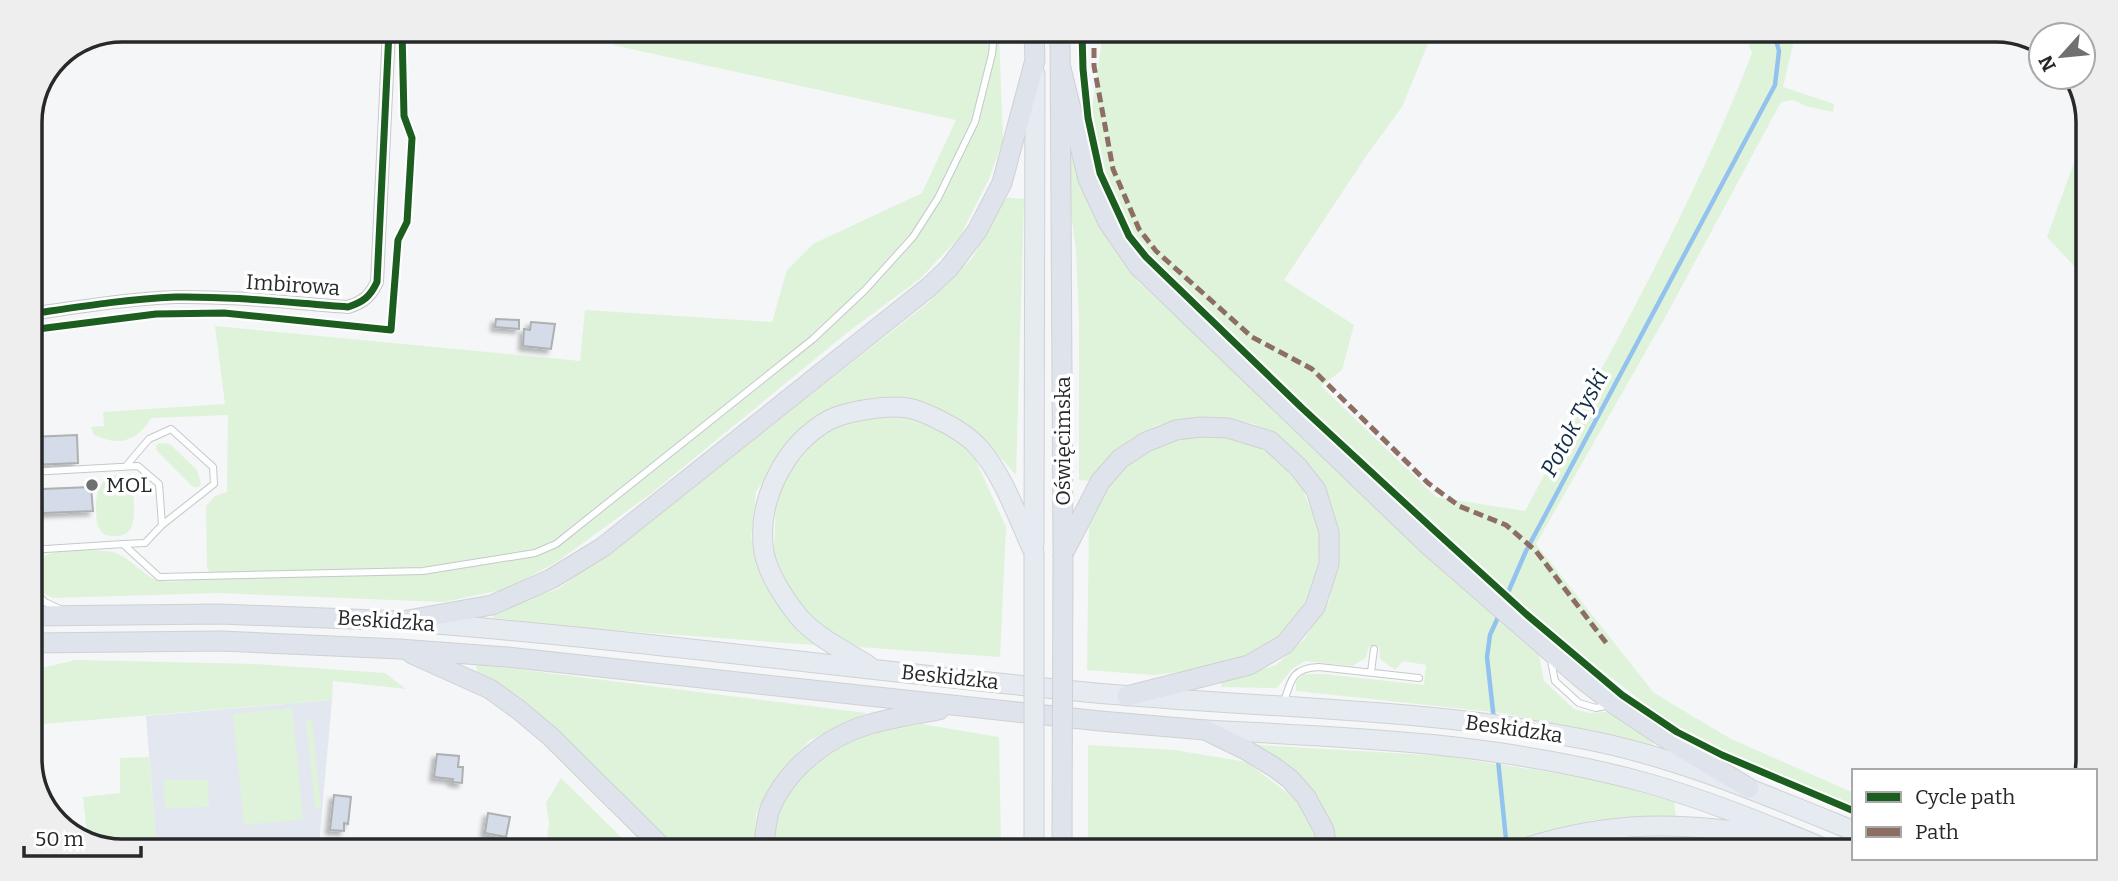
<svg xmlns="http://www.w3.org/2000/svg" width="2118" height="881" font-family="Bitter,serif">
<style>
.built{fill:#e3e7ef}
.green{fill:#dff3da}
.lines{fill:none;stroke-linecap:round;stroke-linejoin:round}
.stream{stroke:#94c2ee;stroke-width:4.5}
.building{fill:#d5dce9;stroke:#aeb0b2;stroke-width:2;filter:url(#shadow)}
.service-casing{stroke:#c7c8ca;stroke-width:8}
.minor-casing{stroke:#c7c8ca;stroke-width:14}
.primary-casing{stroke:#d0d1d2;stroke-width:21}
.trunk-casing{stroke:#d0d1d2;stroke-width:21}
.service{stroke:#fdfefe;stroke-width:6}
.minor{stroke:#fdfefe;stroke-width:12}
.primary{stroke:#e6eaf1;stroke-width:19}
.trunk{stroke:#dee3ec;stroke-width:19}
.primary-bridge-casing{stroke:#d0d1d2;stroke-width:21;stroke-linecap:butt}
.trunk-bridge-casing{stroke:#d0d1d2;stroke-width:21;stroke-linecap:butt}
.primary-bridge{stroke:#e6eaf1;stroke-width:19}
.trunk-bridge{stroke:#dee3ec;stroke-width:19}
.quiet{stroke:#8d6e63;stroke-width:5;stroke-dasharray:10 5;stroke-linecap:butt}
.cycleway-casing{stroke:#fff;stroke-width:11}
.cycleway{stroke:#1b5e20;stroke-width:7}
.poi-dot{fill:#6f7072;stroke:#fff;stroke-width:2.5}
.labels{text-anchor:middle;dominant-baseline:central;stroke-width:7;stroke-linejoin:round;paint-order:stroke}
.street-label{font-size:21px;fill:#27282a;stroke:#fff}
.poi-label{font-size:21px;fill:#27282a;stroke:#fff;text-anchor:start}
.water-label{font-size:23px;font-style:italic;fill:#112c45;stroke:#fff}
.rim{fill:none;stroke:#27282a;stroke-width:3.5}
</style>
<defs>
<filter id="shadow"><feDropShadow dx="-4" dy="4" stdDeviation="2" flood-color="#0004"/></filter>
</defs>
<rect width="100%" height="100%" fill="#f4f6f8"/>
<path class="built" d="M332,700L319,845H156L146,716Z"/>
<path class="green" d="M613,32L999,33L1003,141L988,181L960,236L921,278L848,332L653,492L557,562L506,589L444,602L218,593L53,598C43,593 32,588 32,576C32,565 41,556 52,553C63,549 105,549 116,553C131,559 143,575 157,580C174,584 195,579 212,578L207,567L206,506L215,496L227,492L228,415L151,418C137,441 120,447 94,435L91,427L104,426L103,412L225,404L215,326L580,361L585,310L772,322L787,270L813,244L922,193L956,120L613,45Z
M1101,33L1432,34L1402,107L1369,152L1284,280L1354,325L1342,370L1321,386L1436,497L1525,511C1605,361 1691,212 1752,53L1745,36H1795L1783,87L1834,104L1833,112L1805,106L1794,100L1781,102L1662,323L1536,544L1654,693L1731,739L1854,793V809L1722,753L1679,729L1648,706L1578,652L1444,539L1302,403L1214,332L1145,263L1113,216L1086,146L1101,48Z
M2088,124L2086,279L2047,237Z
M1071,140L1109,235L1137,281L1538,650L1544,681L1574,709L1589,713L1608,712L1651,738L1653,746L1502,713L1296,691V681L1304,674H1324L1424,685L1426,665L1403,661L1395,670L1380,659L1379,646H1369L1366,658L1352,666L1305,661L1292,669L1277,688L1221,687V681L1276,665L1304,640L1329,601L1338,548L1332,507L1315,473L1281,439L1254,424L1223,418L1188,419L1157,425L1130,441L1091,481L1079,480V317L1076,251L1070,204Z
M1004,197L1024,199L1016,475L991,447L941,410L903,398L857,403L820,414L783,450L756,492L751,537L771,596L815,645L582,628L494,618L493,611L558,589L635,532L928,303L973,257Z
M888,413L934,424L972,452L1006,527L1000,657L859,647L825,629L792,595L774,553L776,498L792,469L819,436L851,420Z
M1231,436L1273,455L1303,490L1321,535L1316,580L1307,605L1278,640L1245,658L1202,669L1154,675L1087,670L1089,527L1105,487L1136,458L1178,437Z
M159,443L170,444L197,470L201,484L198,487H193L157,451L156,446Z
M113,475C131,476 134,491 134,507C134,523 133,538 112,536C106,536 102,534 99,528C96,523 97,518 96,512C96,496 97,483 113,475Z
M75,660L256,664L385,673L406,689L333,681L332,700L30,725V671Z
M476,664L866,713L854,721L810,740L780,771L756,814L755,847L669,846L477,673Z
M292,708L303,819L244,825L233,714Z
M312,719L321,808H315L306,720Z
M922,724L999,737L1001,848L771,847L772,828L784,798L803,769L859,736Z
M1088,745L1174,750L1247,762L1299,802L1321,849L1088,848Z
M1258,745L1444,756L1595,779L1674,802L1676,817L1594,820L1524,840L1499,849H1333L1293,772Z
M149,757L156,845L88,844L83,797L120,793V758Z
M561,778L630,846H546L549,823L546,803Z
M164,780H208L209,807L165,808Z"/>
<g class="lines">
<path class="stream" d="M1503,604L1526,551L1775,85L1779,51L1775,36
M1494,720L1487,657L1490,635L1499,615
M1498,760L1507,849"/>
</g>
<path class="building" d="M496,319L519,320V329L495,327Z
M531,322L555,324L551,349L523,346L524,329L530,330Z
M77,435L78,463L30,465V437Z
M91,487L93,511L43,513L42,489Z
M437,754L459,756L458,767H463L462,783L452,782L453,779L434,777Z
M334,795L351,797L348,824L344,823V831L330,830Z
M488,813L510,817L506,837L485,833Z
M295,839L296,845H269V842Z
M414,841L438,843V846H413Z"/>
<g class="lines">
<g class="service-casing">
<path id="service" d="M126,466L149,439L171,429L213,467L214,484L162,525
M30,472L138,466L159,484L162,525L145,543L123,544
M30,550L123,544L159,577L423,571L535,553L556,544L813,339L865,290L913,237L938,198L975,122L992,54L994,33
M30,587L45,602L62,610
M1551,661L1555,681L1579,703L1596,708L1609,705
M1371,672L1374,649
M1284,702C1291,680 1292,668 1319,667L1419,678"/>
</g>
<g class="minor-casing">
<path id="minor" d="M30,314C78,307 126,299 175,297C233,296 291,303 348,307C363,302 370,297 377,282L389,31"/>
</g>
<g class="primary-casing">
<path id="primary" d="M1034,545L1035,74
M413,622C638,640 862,670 1086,692C1251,708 1420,707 1583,739C1677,757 1766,795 1854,831
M869,666C846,651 817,638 799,617C785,600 768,574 764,552C756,502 784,445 829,420C841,414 856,411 870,409C900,405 914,406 941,421C956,428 969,436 980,449C1003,475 1019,520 1034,553
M1206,730C1354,737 1503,743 1647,783C1710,801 1770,826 1831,851
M1519,850C1608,820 1682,821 1773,837"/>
</g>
<g class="trunk-casing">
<path id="trunk" d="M1060,33L1063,550
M1060,64L1088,179L1108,222L1139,267L1426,543L1582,679L1614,704L1659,734L1749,788
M1063,554L1100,482L1120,459L1146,442L1176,430L1201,427L1228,428L1270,441L1298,467L1316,490L1329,532V564L1315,607L1285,644L1249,665L1127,696
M30,616L220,614L402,621L492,605L551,579L603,547L929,287L949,268L977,231L1002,183L1035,60L1034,33
M30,643L221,641L399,649L507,657L1100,721L1205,730L1246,750L1274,767L1290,779L1306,797L1324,830L1327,849
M412,654L490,689L519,710L550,736L661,846
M764,847C765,835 766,820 770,809C787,768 828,736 870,724C892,718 916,714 939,710"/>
</g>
<use href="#service" class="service"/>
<use href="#minor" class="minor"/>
<use href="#primary" class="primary"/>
<use href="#trunk" class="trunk"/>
<g class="primary-bridge-casing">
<path id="primary-bridge" d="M1034,553V848"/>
</g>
<g class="trunk-bridge-casing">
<path id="trunk-bridge" d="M1062,848L1063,554"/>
</g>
<use href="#primary-bridge" class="primary-bridge"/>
<use href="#trunk-bridge" class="trunk-bridge"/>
<path class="quiet" d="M1094,33V66L1113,169L1139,229L1156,251L1252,337L1312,369L1428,483L1459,506L1506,525L1536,551L1607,644"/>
<g class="cycleway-casing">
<path id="cycleway" d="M1082,33L1083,69L1088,118L1100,173L1129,236L1146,257L1302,408L1435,531L1526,614L1622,695L1677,732L1722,755L1854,811
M30,314C78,307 126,299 175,297C233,296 291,303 348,307C363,302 370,297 377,282L389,31
M30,330L156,314L224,313L391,330L398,240L407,222L412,138L404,116L402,31"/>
</g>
<use href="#cycleway" class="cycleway"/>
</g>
<circle class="poi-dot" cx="92" cy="485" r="7"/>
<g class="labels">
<g class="street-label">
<text transform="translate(293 285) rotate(4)">Imbirowa</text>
<text transform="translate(1063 441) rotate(-90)">Oświęcimska</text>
<text transform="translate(386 621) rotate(4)">Beskidzka</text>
<text transform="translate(950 677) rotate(6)">Beskidzka</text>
<text transform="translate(1514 729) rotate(8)">Beskidzka</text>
</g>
<g class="poi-label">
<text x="106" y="485">MOL</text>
</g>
<g class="water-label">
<text transform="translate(1574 423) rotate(-62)">Potok Tyski</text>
</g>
</g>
<path d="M0 0H2118V881H0ZM122 42H1996A80 80 0 0 1 2076 122V759A80 80 0 0 1 1996 839H122A80 80 0 0 1 42 759V122A80 80 0 0 1 122 42Z" fill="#eee" fill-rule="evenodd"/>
<path class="rim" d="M122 42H1996A80 80 0 0 1 2076 122V759A80 80 0 0 1 1996 839H122A80 80 0 0 1 42 759V122A80 80 0 0 1 122 42Z"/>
<rect x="1852" y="769" width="245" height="91" fill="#ffffff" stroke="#a9a9aa" stroke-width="2"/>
<rect x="1866" y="792" width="35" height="10" fill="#1b5e20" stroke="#a9a9aa" stroke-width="2"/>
<text x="1915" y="804" font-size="21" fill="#27282a">Cycle path</text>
<rect x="1866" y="827" width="35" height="10" fill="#8d6e63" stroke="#a9a9aa" stroke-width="2"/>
<text x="1915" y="839" font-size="21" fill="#27282a">Path</text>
<g transform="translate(2062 56) rotate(243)"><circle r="33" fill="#ffffff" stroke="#a9a9aa" stroke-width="2"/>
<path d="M0-5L12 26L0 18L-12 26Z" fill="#6f7072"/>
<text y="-10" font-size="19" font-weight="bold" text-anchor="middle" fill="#27282a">N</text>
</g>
<path d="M24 846v10h117v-10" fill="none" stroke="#27282a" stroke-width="3.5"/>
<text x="35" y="846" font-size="21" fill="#27282a" stroke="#ffffff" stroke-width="5" paint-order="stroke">50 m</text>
</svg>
